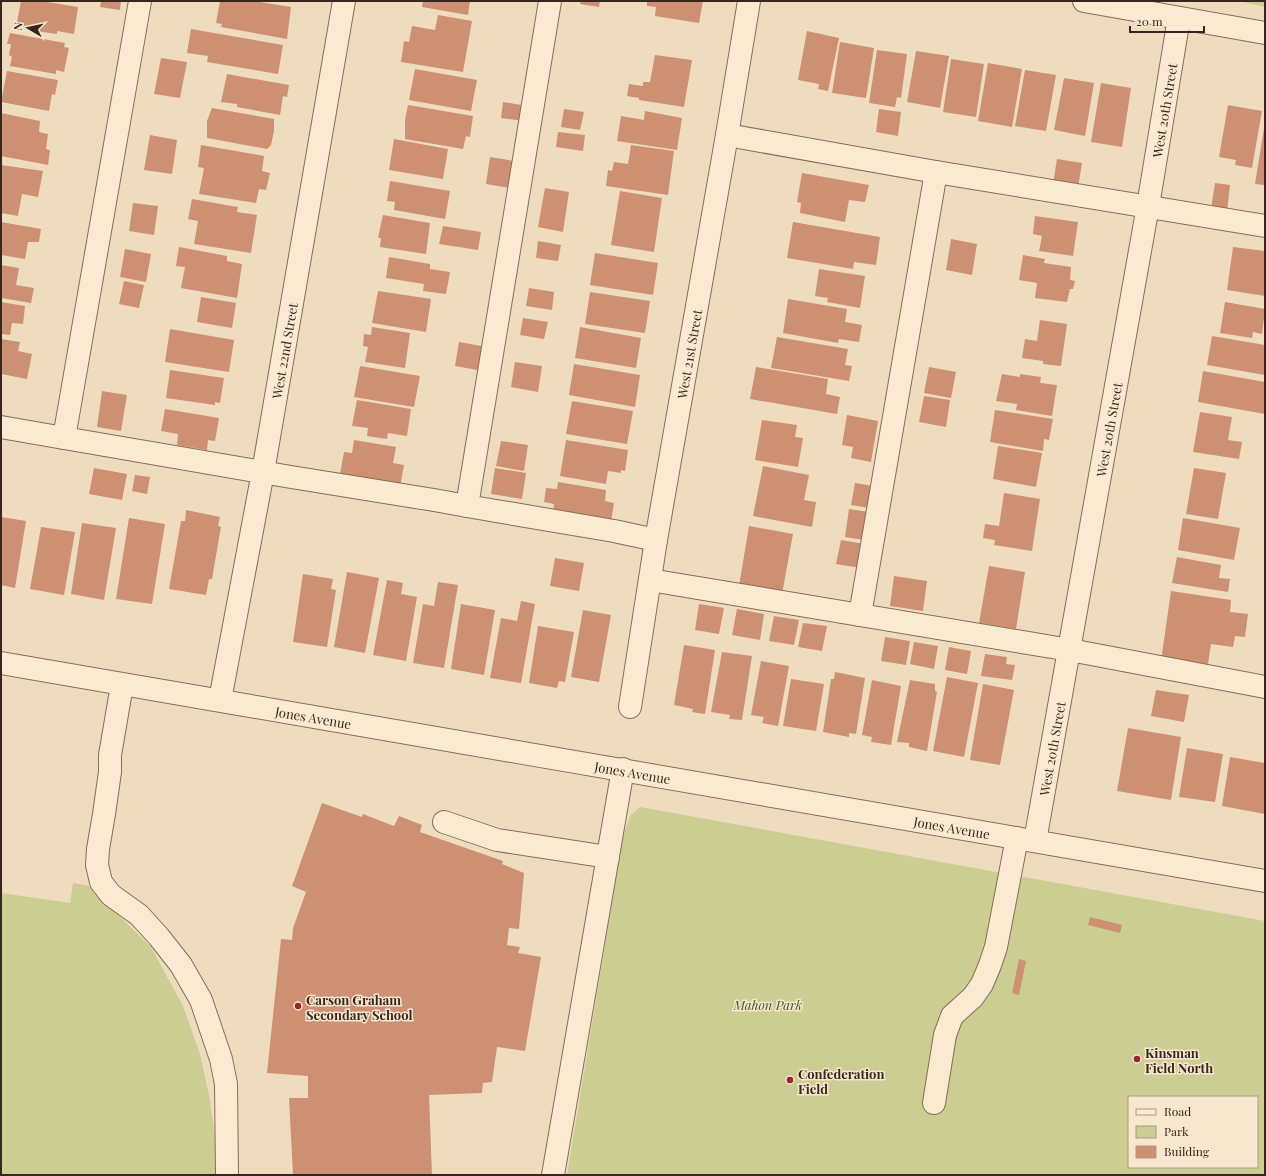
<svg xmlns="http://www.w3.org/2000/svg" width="1266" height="1176" font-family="'Playfair Display',serif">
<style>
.green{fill:#cccd92;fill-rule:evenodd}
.building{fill:#ce9073}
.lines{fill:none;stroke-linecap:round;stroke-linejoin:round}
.minor-casing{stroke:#886c57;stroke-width:24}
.minor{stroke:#faead2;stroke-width:22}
.poi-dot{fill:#982531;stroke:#f6e7ce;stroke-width:1.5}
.labels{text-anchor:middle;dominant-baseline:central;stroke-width:3;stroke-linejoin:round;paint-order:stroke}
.street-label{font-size:13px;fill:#37261c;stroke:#f6e7ce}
.poi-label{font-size:13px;font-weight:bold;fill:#37261c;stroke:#f6e7ce;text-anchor:start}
.park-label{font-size:13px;font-style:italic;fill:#4c5422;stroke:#f6e7ce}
</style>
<rect width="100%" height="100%" fill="#efdcbe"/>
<path class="green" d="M1239,1H1265V7Z
M640,807L1265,921V1175H567L623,836L630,816ZM1129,1097H1257V1167H1129Z
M73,883L89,886L151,947L183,1006L200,1054L210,1100L216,1145L215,1175H1V893L70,903Z"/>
<path class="building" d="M21,1H41L78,7L74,34L57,31V34L16,28Z
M101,1H121L120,10L100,7Z
M220,1H254L291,7L287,39L221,27L222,24L216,23Z
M423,1H470L468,15L422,7Z
M581,1H600L599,7L580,4Z
M647,1H703L699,23L655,16L656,7L647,6Z
M438,15L472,21L463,72L401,62L404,41L409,42L412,26L435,30Z
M191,29L283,45L278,74L207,62L208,56L187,53Z
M807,31L839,38L828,91L818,89L819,84L798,80Z
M10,33L65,43L64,47L69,48L64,72L56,70V74L10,66L12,57L9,55L11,44H7Z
M840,42L874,48L866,98L832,93Z
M877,50L907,54L901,98L897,97L895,107L869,103Z
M916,51L949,56L940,108L907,102Z
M655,55L692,60L684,107L639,100V98L627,96L629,84L643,86V82H650Z
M161,58L187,62L180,98L154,94Z
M951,59L984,64L976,117L943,112Z
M988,63L1022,69L1012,127L978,121Z
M415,69L477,80L471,111L409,100Z
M1025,70L1056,75L1046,131L1015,126Z
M7,71L58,80L55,95L52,94L49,111L1,102Z
M227,74L289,85L287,97L283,96L280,115L237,107V104L221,102Z
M1064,78L1094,83L1085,136L1054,130Z
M1101,83L1131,88L1122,147L1091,142Z
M503,102L527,106L525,121L501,118Z
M408,105L473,116L470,137L466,136L463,149L405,139V120Z
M1228,105L1262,111L1252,168L1235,165L1236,160L1219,157Z
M212,108L274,119V131L271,145L267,149L207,138V121Z
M564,109L584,112L580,130L561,127Z
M879,109L901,112L898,136L876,132Z
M645,111L682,118L677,150L617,141L621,116L644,120Z
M1,113L40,121L39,132L48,134L46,149L50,150L48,165L1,156Z
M1264,128H1265V185L1255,184Z
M558,132L585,135L583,151L556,147Z
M150,135L177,140L172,174L144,170Z
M394,139L448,149L443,179L389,170Z
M201,145L264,156L262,171L270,173L266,190L259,189L256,203L199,194L204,168L198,167Z
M631,145L674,151L668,195L606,186L608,170L612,171L614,162L628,164Z
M490,157L520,162L516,189L486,184Z
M1057,159L1082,163L1078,188L1053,184Z
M1,165L43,171L38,197L22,194L18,216L1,213Z
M802,173L869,185L865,202L849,200L845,222L800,213L801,203L797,202Z
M390,181L450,191L445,219L394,210L395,202L387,201Z
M1215,183L1230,185L1227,212L1211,209Z
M545,188L569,192L563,232L538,227Z
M620,191L662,198L654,252L611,245Z
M192,199L238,207L237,212L257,215L251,253L194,244L198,221L188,219Z
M133,203L158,206L154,235L129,231Z
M383,215L430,223L426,254L380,247L381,238H378Z
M1035,216L1078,222L1073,256L1039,251L1042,236L1033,234Z
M1,222L41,229L39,242H28L25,259L1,255Z
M793,222L880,237L876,265L854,262L853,269L787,258Z
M443,226L481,232L478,250L439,244Z
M951,239L977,244L972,275L946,270Z
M538,241L561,245L558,261L536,258Z
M179,247L227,256V261L242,264L237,298L181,288L185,267L176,266Z
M1233,247L1265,251V296L1227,290Z
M125,249L151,254L146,282L120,277Z
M595,253L658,263L653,295L590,285Z
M1023,255L1045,259L1044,263L1071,267L1070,280L1075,281L1073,289H1070L1067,302L1035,298L1037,283L1019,280Z
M389,257L430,264V269L450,272L446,294L423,291L424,284L386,278Z
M1,265L19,268L16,285L34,288L31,303L1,298Z
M819,269L865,276L860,308L827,302L828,298L815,296Z
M124,281L144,285L139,308L119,304Z
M529,288L554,292L552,310L526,306Z
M378,291L431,299L426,332L372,323Z
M590,292L650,301L645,333L585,324Z
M201,297L236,303L232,328L197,322Z
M788,299L847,309L845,322L862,325L859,342L839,339L838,343L783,333Z
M1,302L25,306L23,324L12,323L10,335L1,334Z
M1225,302L1265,309L1262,334L1253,332L1252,338L1220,333Z
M523,318L548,322L544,339L520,335Z
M1040,320L1067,324L1061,366L1043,364V361L1022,358L1025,339L1037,341Z
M372,327L410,333L405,368L365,362L368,347L363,346L364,334L371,335Z
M580,327L641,338L636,368L575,358Z
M170,329L234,340L229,372L165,362Z
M1212,336L1265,345V375L1207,365Z
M777,337L848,349L845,365L852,366L849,381L771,368Z
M1,339L20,342L18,351L32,354L27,379L1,374Z
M459,342L487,347L483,371L455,366Z
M515,362L542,366L538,392L511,387Z
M574,364L640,375L635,407L569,395Z
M360,366L420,376L414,407L354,397Z
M756,367L828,379L826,394L840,397L837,414L750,399Z
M929,367L956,372L951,398L924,393Z
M170,370L224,378L220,403L215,402V405L166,398Z
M1203,371L1265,382V414L1198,402Z
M1002,374L1020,377V374L1041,377L1040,383L1057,385L1052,416L1016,410L1017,404L996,401Z
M102,391L127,395L121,431L97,427Z
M924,396L950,400L946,427L919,422Z
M357,400L411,409L407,436L388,433L387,439L367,436L368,428L352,426Z
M572,401L633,411L627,444L566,434Z
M165,409L219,418L215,441L208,440L207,450L177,445L178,434L161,431Z
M995,410L1053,419L1049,440L1044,439L1043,451L990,442Z
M1200,412L1232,417L1228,440L1242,442L1239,459L1193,452Z
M847,415L878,421L871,462L851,458L853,447L842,445Z
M762,420L797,425L795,437L803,438L798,467L755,460Z
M354,440L396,447L393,463L404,465L400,487L339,480L344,452L352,453Z
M566,440L628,450L625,471L621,470V473L608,471L606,484L560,476Z
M501,441L528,445L524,471L496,466Z
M998,446L1042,453L1036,487L993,479Z
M763,466L809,475L804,500L816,502L812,527L753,516Z
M94,468L127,474L122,500L89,494Z
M495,468L526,473L522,499L491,494Z
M1194,468L1226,473L1218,519L1186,514Z
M135,475L150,477L147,494L132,491Z
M558,482L606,490L605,501L614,503L610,528L552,518L554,504L544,502L546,488L557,489Z
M855,483L880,487L876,509L851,505Z
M1004,493L1040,499L1032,551L994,545L995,540L983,538L985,524L999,526Z
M849,509L875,513L870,541L845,537Z
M186,510L220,517L218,526L221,527L212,579H209L206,595L169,589L181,521H185Z
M1,517L26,521L15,588L1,585Z
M129,518L165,524L152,604L116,599Z
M1183,518L1240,528L1234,560L1178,550Z
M82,523L116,528L104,600L71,594Z
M749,526L793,534L782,594L739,586Z
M41,527L75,532L64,595L30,589Z
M841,540L871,545L867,569L836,564Z
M1177,557L1221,565L1219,578L1230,579L1228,592L1172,583Z
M555,558L584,563L579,591L550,586Z
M989,566L1025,572L1016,629L979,623Z
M347,572L379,578L365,653L334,647Z
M303,574L333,579L331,589L336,590L327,647L293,642Z
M894,576L927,581L923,611L890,606Z
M387,580L403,583L401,594L417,597L406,661L373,655Z
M438,582L458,585L444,668L413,663L423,604L434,606Z
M1171,591L1231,600L1230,612L1248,614L1245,637L1235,636L1233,647L1211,644L1208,664L1198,663V666L1161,661Z
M521,601L535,604L521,683L490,678L501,618L517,621Z
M461,604L495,610L484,675L451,669Z
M699,604L724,608L719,634L695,630Z
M737,609L764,614L760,640L732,635Z
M583,610L611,615L599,682L571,677Z
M774,616L799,620L794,645L769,641Z
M803,623L827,626L822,651L798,647Z
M538,626L574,632L565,682L559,681L557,688L529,683Z
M885,637L910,641L906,665L881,661Z
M914,642L938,646L934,669L910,664Z
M684,645L715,650L705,714L692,712L693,709L674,705Z
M949,647L971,651L967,674L945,670Z
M722,652L752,656L742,720L729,719L730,715L711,712Z
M985,654L1007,657L1006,664L1015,665L1012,680L981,676Z
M761,661L789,666L778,726L762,723L764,717L751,715Z
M835,672L865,678L856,734L849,733V737L823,732L831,679H834Z
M947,677L978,683L964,757L933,751Z
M791,679L824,684L816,731L783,726Z
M872,680L901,686L891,745L871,742L872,737L862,735Z
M910,680L935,684V691L937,692L927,751L909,747V743L897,742Z
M983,684L1014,690L1000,765L970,760Z
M1156,690L1189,695L1184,722L1151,716Z
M1128,728L1181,737L1171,800L1117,791Z
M1187,748L1223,754L1215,802L1179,797Z
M1230,757L1265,763V814L1222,806Z
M322,803L362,817L363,814L394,826L399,816L422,825L420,832L503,861L502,864L524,873L519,929L509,928L507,945L520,947L518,953L541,957L525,1051L497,1047L492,1082L483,1083L482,1093L429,1095L432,1175H293L289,1098H308V1076L267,1073L281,939L292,940L293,928L306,892L292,886Z
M1090,917L1122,925L1120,933L1088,925Z
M1019,959L1026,961L1019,995L1012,993Z"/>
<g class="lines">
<g class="minor-casing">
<g id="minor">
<path d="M140,1L64,438L285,476L434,500L467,506"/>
<path d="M550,1L467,506L614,531L656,540"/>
<path d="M1084,1L1265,33"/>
<path d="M727,135L936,172L1265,226"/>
<path d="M1,427L64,438"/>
<path d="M650,580L1070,650L1265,687"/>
<path d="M860,615L936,172"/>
<path id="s1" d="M1,663L1265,881"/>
<path d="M122,685L110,755V772L104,814L98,849L97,865L101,882L111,895L139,915L159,937L181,965L201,1000L221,1059L226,1084L227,1175"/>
<path id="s2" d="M220,700L263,472L344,1"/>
<path id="s3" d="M630,707L656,540L727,135L749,1"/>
<path d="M444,822L497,840L608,857"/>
<path id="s4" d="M1035,841L1148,206L1179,18"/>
<path d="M934,1103L945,1035L952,1016L973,997L982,984L990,965L996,947L1017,838"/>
<path d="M553,1175L623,769"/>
</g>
</g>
<use href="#minor" class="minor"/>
</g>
<g class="poi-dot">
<circle cx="298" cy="1006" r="4"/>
<circle cx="1137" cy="1059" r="4"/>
<circle cx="790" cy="1080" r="4"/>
</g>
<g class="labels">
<g class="street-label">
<text stroke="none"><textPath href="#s4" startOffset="742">West 20th Street</textPath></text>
<text stroke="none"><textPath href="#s2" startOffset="355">West 22nd Street</textPath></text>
<text stroke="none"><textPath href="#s3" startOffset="358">West 21st Street</textPath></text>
<text stroke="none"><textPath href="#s4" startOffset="418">West 20th Street</textPath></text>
<text stroke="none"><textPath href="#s1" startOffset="317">Jones Avenue</textPath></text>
<text stroke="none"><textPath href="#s4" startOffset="94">West 20th Street</textPath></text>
<text stroke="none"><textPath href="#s1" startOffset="641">Jones Avenue</textPath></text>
<text stroke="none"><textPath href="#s1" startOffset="965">Jones Avenue</textPath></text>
</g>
<g class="poi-label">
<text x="306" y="999">Carson Graham<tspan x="306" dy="15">Secondary School</tspan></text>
<text x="1145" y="1052">Kinsman<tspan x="1145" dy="15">Field North</tspan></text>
<text x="798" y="1073">Confederation<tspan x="798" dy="15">Field</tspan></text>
</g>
<g class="park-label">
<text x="768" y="1004">Mahon Park</text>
</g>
</g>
<rect width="1266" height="1176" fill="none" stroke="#37261c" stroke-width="4"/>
<rect x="1128" y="1096" width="130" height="72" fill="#f6e7ce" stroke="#aa9a87"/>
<rect x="1136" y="1109" width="20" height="6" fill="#faead2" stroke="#aa9a87"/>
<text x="1164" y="1116" font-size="12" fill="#37261c">Road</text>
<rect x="1136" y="1126" width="20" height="12" fill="#cccd92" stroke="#aa9a87"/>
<text x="1164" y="1136" font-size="12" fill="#37261c">Park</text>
<rect x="1136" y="1146" width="20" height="12" fill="#ce9073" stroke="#aa9a87"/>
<text x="1164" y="1156" font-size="12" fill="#37261c">Building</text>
<g transform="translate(28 28) rotate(279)" stroke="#f6e7ce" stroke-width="3" paint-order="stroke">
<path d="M0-3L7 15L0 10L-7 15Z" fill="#37261c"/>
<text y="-6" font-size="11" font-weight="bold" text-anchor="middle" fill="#37261c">N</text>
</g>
<path d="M1130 26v6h74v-6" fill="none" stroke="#37261c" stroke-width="2"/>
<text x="1136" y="26" font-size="12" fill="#37261c" stroke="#f6e7ce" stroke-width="3" paint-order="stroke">20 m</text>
</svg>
